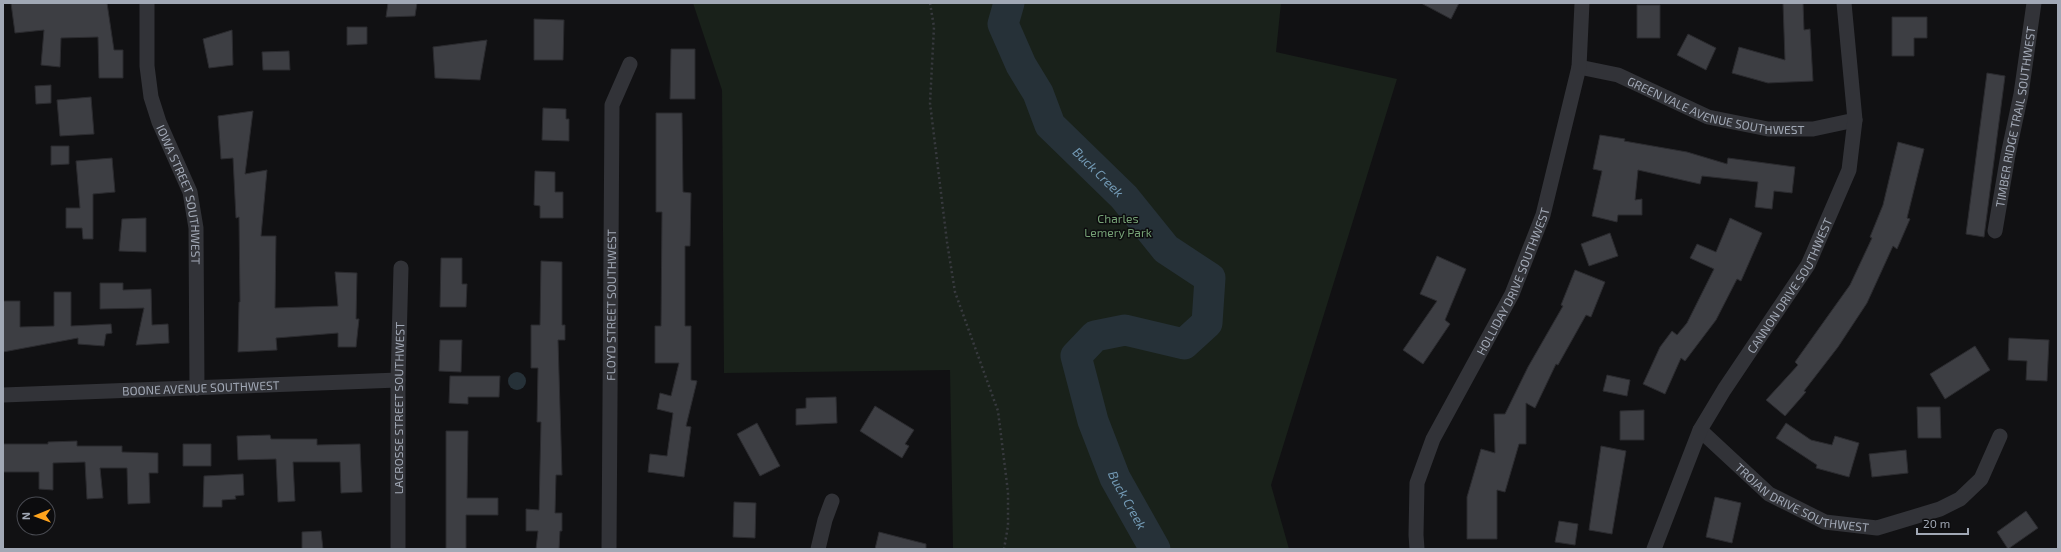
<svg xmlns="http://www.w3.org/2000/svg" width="2061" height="552" font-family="'Exo 2',sans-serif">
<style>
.green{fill:#19211a}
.water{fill:#263138}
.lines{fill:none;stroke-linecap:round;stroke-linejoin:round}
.river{stroke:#263138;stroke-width:31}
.building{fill:#3d3e43;stroke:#2b2b2f}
.path{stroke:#383a3f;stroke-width:2.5;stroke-dasharray:2 3;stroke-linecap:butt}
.street{stroke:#323338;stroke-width:15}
.labels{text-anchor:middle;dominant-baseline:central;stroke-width:3;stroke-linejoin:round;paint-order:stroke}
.street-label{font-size:12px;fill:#a1a8b5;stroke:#0c0c0e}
.park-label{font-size:12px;fill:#76a276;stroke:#0c0c0e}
.water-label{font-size:13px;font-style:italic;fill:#739ab5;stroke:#0c0c0e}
</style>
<rect width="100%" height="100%" fill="#111113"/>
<path class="green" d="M693,3H1281L1276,52L1397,79L1271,485L1289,549H953L950,370L724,373L722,90Z"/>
<path class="water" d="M508 381a9 9 0 1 1 18 0a9 9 0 1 1-18 0Z"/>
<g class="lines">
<path class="river" id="s1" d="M1009,3L1003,24L1021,65L1038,93L1050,125L1124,197L1166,249L1210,278L1207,323L1184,344L1125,330L1095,336L1076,356L1093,421L1115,478L1155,549"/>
</g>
<path class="building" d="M11,3H107L114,50H123V78H99L98,37L61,38L60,67L41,65L44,30L15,33Z
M388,3H417L415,16L386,17Z
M1421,3H1459L1451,19Z
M1783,3H1803L1804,30L1810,29L1813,81L1768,83L1732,73L1739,47L1785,60Z
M1637,5H1660V38H1637Z
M1892,17H1927V38H1914V56H1892Z
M534,19L564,20L563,60H534Z
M347,27H367V44L347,45Z
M232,30L233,65L209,68L203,39Z
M1688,34L1716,48L1706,70L1677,55Z
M487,40L480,80L435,78L433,47Z
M671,49H695V99H670Z
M289,51L290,70H263L262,52Z
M1987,73L2005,76L1984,237L1966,234Z
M51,85V103L36,104L35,86Z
M91,97L94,134L60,136L57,100Z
M543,108L566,109V119H569V141L542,140Z
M253,111L245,174L267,170L261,236H276L275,308L338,306L335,272L357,273L356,319H359L356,347H338V333L276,338L277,350L238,352L239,302H240L239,217L236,218L233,158L221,159L218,116Z
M656,113H682L683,192L691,193L690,246H685V326H691V380L697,381L686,426L691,427L684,477L648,472L650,454L667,456L673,413L657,409L660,393L671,396L679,363H655V326H661L662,212H656Z
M1600,135L1625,139L1624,141L1687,152L1727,164L1728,158L1795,167L1792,193L1774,191L1772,209L1755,207L1758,182L1702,176L1700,184L1638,170L1635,200L1642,199V215H1618L1617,222L1592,216L1602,171L1593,169Z
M1898,142L1924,149L1907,218L1910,219L1897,249L1893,246L1867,303L1838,347L1804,391L1806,392L1785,416L1766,400L1798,365L1795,362L1850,285L1872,238L1870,237L1883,205Z
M51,146H69V164L51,165Z
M112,158L115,192L93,194V239H83L82,228H66V208H80L76,161Z
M535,171L555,172V192H563V218H540V206L534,205Z
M146,218V252L119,251L122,219Z
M1730,218L1762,233L1741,281L1737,279L1716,320L1685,361L1681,358L1665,394L1643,384L1660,347L1672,331L1677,335L1687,323L1714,269L1690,258L1697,244L1716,252Z
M1610,233L1618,256L1589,266L1581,244Z
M1437,256L1466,269L1445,320L1450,324L1423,364L1403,350L1437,301L1420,294Z
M441,258H462V284H467L466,307H440Z
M541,261L562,262V325H565V340H558L562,475H556L555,513H562V531H560L559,549H536L538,531H526V509L539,510L541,422H537L538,368H531V325H540Z
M1575,270L1605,282L1591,317L1586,315L1558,365L1556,364L1535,408L1526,403V444H1519L1505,492L1497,490V539H1467V497L1481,449L1495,453L1494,414H1505L1528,367L1563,306L1561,305Z
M100,283H123V290L151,289L152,325L168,324L169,343L136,345L144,308L100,309Z
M54,292H71V326L111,324L112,333L106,334L104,346L78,344V338L3,352V301H20V327L54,326Z
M2009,338L2049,340L2047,381L2026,380L2027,361L2008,360Z
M440,340H462L461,372L439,371Z
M1975,346L1990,370L1945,399L1930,374Z
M1607,375L1630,380L1627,396L1603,391Z
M450,376H500L499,397H468V404L449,403Z
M836,397L837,423L796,425V409L806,408V398Z
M875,406L914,430L905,444L909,446L902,458L860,431Z
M1917,407H1940L1941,438H1918Z
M1644,410V440H1620V411Z
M757,423L780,466L760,476L737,434Z
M1786,423L1811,440L1832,445L1835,436L1859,443L1849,477L1816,468L1817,465L1776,438Z
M446,431H468L467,498H498V515H466V549H446Z
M270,435L271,439H317V445L360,444L362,492L341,493L340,462H293L295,501L278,502L276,459L238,460L237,436Z
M77,441V446H122V452L158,453V473H149L150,503L128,504L127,468H100L103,498L87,499L85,462L53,463V490L39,489V472H3V444H48V442Z
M183,444H211V466H183Z
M1601,446L1626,451L1612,534L1589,530Z
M1906,450L1908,473L1872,477L1869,454Z
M243,474L244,495L235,496L236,499L222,500V507H203L204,476Z
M1715,497L1741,503L1732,543L1706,537Z
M734,502L756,503L755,538L733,537Z
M2026,511L2038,528L2008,549L1997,532Z
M1559,521L1578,524L1575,545L1555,542Z
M321,531L323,549H302V532Z
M879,532L926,544V549H875Z"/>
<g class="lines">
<path class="path" d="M930,3L934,27L930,103L947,242L955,292L998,411L1008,492V526L1004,549"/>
<g class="street">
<path id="s2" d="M147,3V66L151,97L159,122L190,192L196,228L197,388"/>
<path id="s3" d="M1579,67L1618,75L1708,117L1768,129H1813L1855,120"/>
<path id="s4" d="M1995,231L2008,155L2021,94L2034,3"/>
<path id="s5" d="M3,395L398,380"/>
<path id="s6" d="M1700,430L1769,494L1825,522L1877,528L1940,509L1960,499L1981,479L2000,436"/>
<path id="s7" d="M398,549V380L401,268"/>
<path id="s8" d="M609,549L612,105L630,64"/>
<path d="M818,549L825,520L832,501"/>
<path id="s9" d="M1417,549L1416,535L1417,483L1433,439L1512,294L1543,215L1579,67L1582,3"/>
<path id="s10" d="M1654,549L1700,430L1724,390L1808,265L1849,170L1855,120L1844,3"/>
</g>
</g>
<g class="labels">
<g class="street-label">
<text stroke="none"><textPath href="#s3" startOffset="144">GREEN VALE AVENUE SOUTHWEST</textPath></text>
<text stroke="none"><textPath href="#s4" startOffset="116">TIMBER RIDGE TRAIL SOUTHWEST</textPath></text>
<text stroke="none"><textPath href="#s2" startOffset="197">IOWA STREET SOUTHWEST</textPath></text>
<text stroke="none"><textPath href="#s9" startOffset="290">HOLLIDAY DRIVE SOUTHWEST</textPath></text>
<text stroke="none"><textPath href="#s10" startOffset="298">CANNON DRIVE SOUTHWEST</textPath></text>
<text stroke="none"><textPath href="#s8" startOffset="244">FLOYD STREET SOUTHWEST</textPath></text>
<text stroke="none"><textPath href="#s5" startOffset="198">BOONE AVENUE SOUTHWEST</textPath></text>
<text stroke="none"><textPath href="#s7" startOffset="141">LACROSSE STREET SOUTHWEST</textPath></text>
<text stroke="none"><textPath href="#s6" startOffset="126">TROJAN DRIVE SOUTHWEST</textPath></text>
</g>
<g class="park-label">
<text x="1118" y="218">Charles<tspan x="1118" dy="14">Lemery Park</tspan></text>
</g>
<g class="water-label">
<text stroke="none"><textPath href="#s1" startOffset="201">Buck Creek</textPath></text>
<text stroke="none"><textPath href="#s1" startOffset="705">Buck Creek</textPath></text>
</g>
</g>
<rect width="2061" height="552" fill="none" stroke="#a1a8b5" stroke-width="8"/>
<g transform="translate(36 516) rotate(269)"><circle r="19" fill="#0c0c0e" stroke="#484a51"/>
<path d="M0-3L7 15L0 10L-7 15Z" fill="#ffa41d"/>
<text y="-6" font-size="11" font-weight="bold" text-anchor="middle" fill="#a1a8b5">N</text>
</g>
<path d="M1917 528v6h51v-6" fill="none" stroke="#a1a8b5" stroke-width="2"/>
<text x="1923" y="528" font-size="12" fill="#a1a8b5" stroke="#0c0c0e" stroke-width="3" paint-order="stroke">20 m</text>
</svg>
